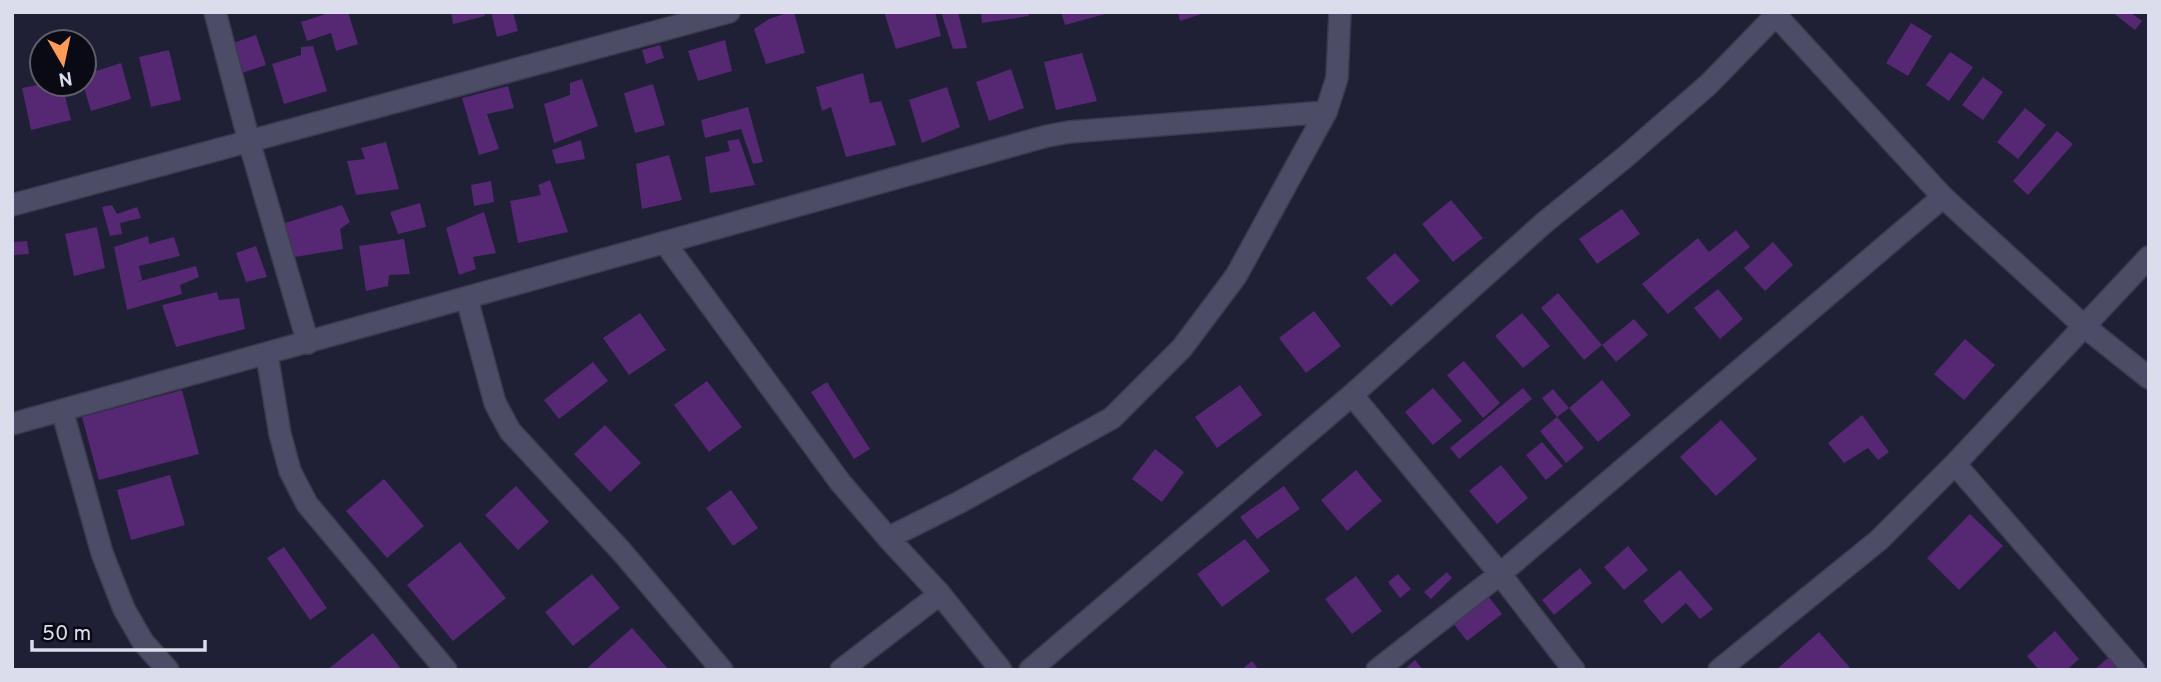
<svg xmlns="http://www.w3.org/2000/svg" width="2161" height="682" font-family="Overpass,sans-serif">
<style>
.building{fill:#562873}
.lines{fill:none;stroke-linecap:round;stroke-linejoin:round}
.minor-casing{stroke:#3c3b4e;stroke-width:24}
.minor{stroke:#4c4c66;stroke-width:21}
</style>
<rect width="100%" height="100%" fill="#1f1f35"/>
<path class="building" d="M332,12H348L358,44L336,51L331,33L307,41L301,22Z
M451,12H484L485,16L453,24Z
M491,12H513L518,31L497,37Z
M790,12H794L805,53L766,64L754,29L769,19Z
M884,12H935L941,36L896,49Z
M941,12H958L967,48L953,49Z
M981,12H1028L1029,16L982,23Z
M1061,12H1108L1109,13L1065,25Z
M1178,12H1205V13L1180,21Z
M2112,12H2130L2142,21L2135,30Z
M1911,23L1932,36L1908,76L1886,63Z
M256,35L266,65L242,73L233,43Z
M725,40L732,71L698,81L688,51Z
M660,45L664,58L646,64L642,50Z
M313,46L327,91L284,104L272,64L301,55V47Z
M169,50L181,100L151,107L139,57Z
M1950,52L1973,67L1949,101L1926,85Z
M1082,53L1097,101L1056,110L1044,62Z
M121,63L131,99L91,111L83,84L84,75Z
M1011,69L1024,108L989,121L976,82Z
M863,73L870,103L881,101L896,145L846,157L831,107L822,111L816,87Z
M1983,77L2003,92L1983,120L1962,105Z
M582,79L598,126L554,143L544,104L570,95V83Z
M42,84H62L71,120L31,130L22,88Z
M653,84L665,125L635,133L624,93Z
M508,86L514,108L487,114L499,149L479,155L462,98Z
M947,87L960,127L922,143L909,100Z
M748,107L763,162L753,164L741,129L705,138L701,120Z
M2025,108L2046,125L2018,159L1997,142Z
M2057,131L2073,144L2028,195L2013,181Z
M739,139L755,185L710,193L705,157L730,151L727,141Z
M581,140L585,159L556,164L552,150Z
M386,142L399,189L356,195L347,161L365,159L361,148Z
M669,155L682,200L642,209L636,164Z
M550,180L568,232L518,243L510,201L541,195L538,185Z
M491,181L494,202L474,206L471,185Z
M1451,200L1483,238L1453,262L1422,224Z
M420,203L426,227L398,234L390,212Z
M112,205L117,214L137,207L141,218L120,223L122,234L110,236L102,207Z
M342,205L350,222L340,229L343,249L295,257L285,223Z
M1622,209L1640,234L1597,264L1579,239Z
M484,212L496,253L473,257L476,269L459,275L446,228Z
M97,227L105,268L74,276L65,234Z
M1736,230L1750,247L1668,314L1642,284L1698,238L1709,252Z
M148,236L149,244L174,237L180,256L139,266L142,280L133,283L196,266L199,277L180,285L182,294L127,310L114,247Z
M404,239L410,274L389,275L388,286L366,291L359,246Z
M27,241L29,254L14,255V242Z
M1773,242L1793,265L1765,291L1744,268Z
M256,246L267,277L246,282L236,253Z
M1395,253L1420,281L1391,306L1366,278Z
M1718,289L1743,319L1720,339L1694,308Z
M217,292L219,300L239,298L245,329L176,347L162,305Z
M1558,293L1602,345L1584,360L1541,308Z
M1314,311L1341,346L1306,373L1279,338Z
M640,313L666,350L629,375L603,338Z
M1522,313L1550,346L1523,368L1495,336Z
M1634,319L1648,335L1616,362L1602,345Z
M1965,339L1995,365L1964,400L1934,374Z
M1464,361L1500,403L1483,418L1447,375Z
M593,362L608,381L559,419L544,400Z
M1602,380L1631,415L1598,442L1569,408Z
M707,381L742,427L709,452L674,405Z
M827,382L870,449L854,459L811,392Z
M1240,385L1262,415L1217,448L1195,417Z
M1433,388L1462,421L1433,445L1405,412Z
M1523,388L1532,399L1459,459L1450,448Z
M1553,389L1569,408L1557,417L1542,398Z
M182,390L199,454L99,480L82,417Z
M1862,415L1889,452L1878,460L1868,448L1844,463L1828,443Z
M1557,417L1584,448L1566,463L1540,431Z
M1721,420L1757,459L1716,496L1680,457Z
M605,425L641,463L610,492L574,454Z
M1542,442L1563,466L1546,480L1526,455Z
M1155,449L1184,472L1162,502L1132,479Z
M1501,465L1528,498L1497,524L1469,491Z
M1356,470L1382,501L1347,531L1321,500Z
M170,475L185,525L131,540L117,490Z
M384,479L424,526L387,558L346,511Z
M516,486L549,522L518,550L485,515Z
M1284,486L1300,509L1257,539L1240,517Z
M731,490L758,528L733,546L706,508Z
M1970,514L2003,546L1959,590L1927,558Z
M1245,539L1270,571L1222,607L1197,574Z
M460,542L506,598L453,641L407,585Z
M1628,546L1648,570L1624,590L1604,567Z
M284,547L327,608L310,620L267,558Z
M1580,568L1592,583L1554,615L1542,600Z
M1680,570L1713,609L1700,619L1686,603L1662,624L1643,601Z
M1447,572L1452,578L1431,599L1424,592Z
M592,574L620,608L573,646L545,612Z
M1398,574L1411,589L1400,598L1388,582Z
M1356,576L1382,611L1352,634L1325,599Z
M1484,591L1502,614L1467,641L1449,618Z
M632,628L669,670H585Z
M2055,631L2079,659L2067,670H2039L2027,656Z
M1819,632L1852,670H1776Z
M373,633L402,670H327Z
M2109,657L2121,670H2094Z
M1415,660L1423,670H1404Z
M1252,661L1259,670H1241Z"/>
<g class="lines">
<g class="minor-casing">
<path id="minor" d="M215,12L249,141L308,343
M1773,12L1943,197L2085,327L2149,378
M12,205L729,12
M665,243L840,482L888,538L940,594L1001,670
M467,299L495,403L510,431L622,552L722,670
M267,355L280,434L290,471L307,504L446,670
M1352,395L1500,574L1574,670
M62,410L102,553L124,609L143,642L168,670
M12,424L1047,136L1069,132L1326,112
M1955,464L2134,670
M888,538L960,502L1112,418L1182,348L1236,276L1326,112L1337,78L1340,12
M841,670L940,594
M1030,670L1352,395L1545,222L1624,158L1709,84L1776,15
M1377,670L1500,574L1943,197
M1719,670L1879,540L1955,464L2149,257"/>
</g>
<use href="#minor" class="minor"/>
</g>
<rect width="2161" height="682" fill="none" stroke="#dcddec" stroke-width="28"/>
<g transform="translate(63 63) rotate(171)"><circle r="33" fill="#0a0a14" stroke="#5e5e6a" stroke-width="2"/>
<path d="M0-5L12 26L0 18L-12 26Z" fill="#fe9b59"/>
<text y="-10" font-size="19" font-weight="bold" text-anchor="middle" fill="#dcddec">N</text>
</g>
<path d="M32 640v10h173v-10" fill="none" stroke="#dcddec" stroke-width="3.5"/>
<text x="42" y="640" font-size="21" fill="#dcddec" stroke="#0a0a14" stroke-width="5" paint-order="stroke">50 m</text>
</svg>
